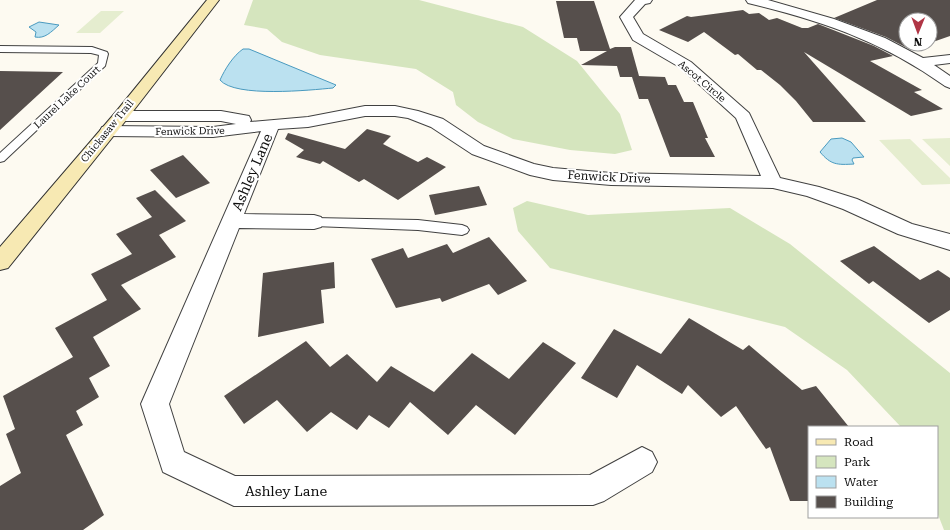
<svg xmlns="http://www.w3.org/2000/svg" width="950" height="530" font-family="'Roboto Serif',serif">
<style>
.green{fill:#d5e5be}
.pitch{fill:#e5edcf}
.water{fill:#bbe1f0;stroke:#4a9abf}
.building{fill:#564f4c}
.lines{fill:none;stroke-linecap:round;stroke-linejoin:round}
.lane-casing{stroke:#414141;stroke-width:2}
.street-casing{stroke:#414141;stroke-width:2}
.secondary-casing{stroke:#303030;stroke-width:2}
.lane{fill:#fff;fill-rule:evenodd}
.street{fill:#fff;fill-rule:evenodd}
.secondary{fill:#f7e9b3;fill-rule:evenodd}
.labels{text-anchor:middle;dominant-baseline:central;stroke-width:4;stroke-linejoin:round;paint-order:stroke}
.far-street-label{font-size:10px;fill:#0e0e0e;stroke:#fff}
.street-label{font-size:12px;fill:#0e0e0e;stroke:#fff}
.near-street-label{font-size:14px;fill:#0e0e0e;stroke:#fff}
</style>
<rect width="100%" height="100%" fill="#fdfaf1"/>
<path class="green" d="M253,0H419L523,27L577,61L620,114L632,150L615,154L570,150L513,139L478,122L456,105L453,92L416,69L320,55L282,42L267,29L244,25Z
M527,201L588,215L730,208L790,244L950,373V530H944L937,512V427H901L847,370L785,327L550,268L518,231L513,208Z"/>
<path class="pitch" d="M101,11H124L100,33H76Z
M950,138V166L922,139Z
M910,139L950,178V184L922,185L879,140Z"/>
<path class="water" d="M39,22L59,25C51,32 45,39 35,37L36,32L29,27Z
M243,49H249L336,85L333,88C311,90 235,98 220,80C225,69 233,56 243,49Z
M842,138L851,142L864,157L853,158L852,160L854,164C837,165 831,165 820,152L831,139Z"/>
<path class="building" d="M877,0H950V36L930,43V20H906V44H927L911,50L886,37L834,18Z
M556,1H594L610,49L615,47H631L639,76L665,77L668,85H676L684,102H693L708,138H705L715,157H670L648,99H639L632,77H620L617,66L581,65L607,51H580L577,38H564Z
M743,10L749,14L759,13L769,20L777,18L802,28H808L818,24L874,46L893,56L870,61L922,90L914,92L943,109L911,116L804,52L866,122H813L796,101L780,85L761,70H757L738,54L735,55L704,32L688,42L659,30L687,16L691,17Z
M0,71L63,72L0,130Z
M367,129L391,136L383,144L418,162L427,157L446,167L398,200L364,179L359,182L323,161L320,164L296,157L304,150L285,139L288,133L345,149Z
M183,155L210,183L176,198L150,170Z
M479,186L487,205L435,215L429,195Z
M155,190L186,221L159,235L176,257L121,285L141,309L93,337L110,366L89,378L99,397L76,411L83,425L66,435L104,515L83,530H0V486L21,473L6,434L15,429L3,396L73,357L55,328L107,300L91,274L132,254L116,234L152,217L136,198Z
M489,237L527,281L498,295L489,284L442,302L440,298L396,308L371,259L403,248L408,258L447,244L453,253Z
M874,246L920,280L938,270L950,278V310L929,323L873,281L869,284L840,261Z
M334,262L335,288L321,290L324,323L258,337L263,273Z
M689,318L743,350L749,345L802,390L816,386L849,427H809V501H790L770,447L766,449L736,406L721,417L688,385L682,394L637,365L617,398L581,378L614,329L661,354Z
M306,341L330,367L347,354L377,382L391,366L434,392L472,353L509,379L543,342L576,363L515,435L476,405L448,435L410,402L389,428L369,415L357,430L331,412L307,432L277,400L244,424L224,396Z"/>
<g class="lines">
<g class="lane-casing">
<path id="lane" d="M0,46L92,47L107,52L108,54L105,66L4,161L0,162V153L98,63L99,55L91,53L0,52Z
M314,218L418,220L462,225L467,227L469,230L467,233L462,235L418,230L314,226L309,225L308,222L309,219Z"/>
</g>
<g class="street-casing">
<path id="street" d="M635,0H652L650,3L645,4L633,17L643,34L691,62L749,113L780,178L819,187L857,199L912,224L950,234V250L898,234L843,209L807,196L773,188L611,185L553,180L530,175L472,154L431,127L408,118L395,116H365L308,127L278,129L244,214L314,215L321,217L324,222L321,227L314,229L239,228L169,404L184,452L235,476L590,475L642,447L652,452L657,462L652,472L604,501L593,505L234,506L163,472L141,404L261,131L213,137L108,136L102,135L100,131L102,127L108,126L213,127L236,124L221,121H121L115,119L113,116L115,113L121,111H221L249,116L251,120L250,122L308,117L365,106H395L418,111L443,119L484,146L534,164L553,168L611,173L761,176L736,118L681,68L633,40L620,17Z
M746,0H768L834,19L885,38L923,58L950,55V63L934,65L950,76V88L945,86C882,41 822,21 748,3Z"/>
</g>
<g class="secondary-casing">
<path id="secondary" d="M207,0H219L127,119L8,268L0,270V247L115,113Z"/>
</g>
<use href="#lane" class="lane"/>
<use href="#street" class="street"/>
<use href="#secondary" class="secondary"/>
</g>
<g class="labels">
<g class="far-street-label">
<text transform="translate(702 81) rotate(40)">Ascot Circle</text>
<text transform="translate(67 97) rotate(-43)">Laurel Lake Court</text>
<text transform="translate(107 131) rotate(-51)">Chickasaw Trail</text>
<text transform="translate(190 131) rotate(-1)">Fenwick Drive</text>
</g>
<g class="street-label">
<text transform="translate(609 177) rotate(3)">Fenwick Drive</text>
</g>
<g class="near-street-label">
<text transform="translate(252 172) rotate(-67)">Ashley Lane</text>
<text x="286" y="491">Ashley Lane</text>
</g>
</g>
<rect x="808" y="426" width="130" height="92" fill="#ffffff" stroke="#9f9f9f"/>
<rect x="816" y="439" width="20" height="6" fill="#f7e9b3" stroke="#9f9f9f"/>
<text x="844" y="446" font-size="12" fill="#0e0e0e">Road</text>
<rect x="816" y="456" width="20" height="12" fill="#d5e5be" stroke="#9f9f9f"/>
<text x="844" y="466" font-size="12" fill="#0e0e0e">Park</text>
<rect x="816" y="476" width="20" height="12" fill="#bbe1f0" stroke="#9f9f9f"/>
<text x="844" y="486" font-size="12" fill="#0e0e0e">Water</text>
<rect x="816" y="496" width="20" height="12" fill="#564f4c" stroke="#9f9f9f"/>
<text x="844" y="506" font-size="12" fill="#0e0e0e">Building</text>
<g transform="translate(918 32) rotate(181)"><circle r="19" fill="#ffffff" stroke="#9f9f9f"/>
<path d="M0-3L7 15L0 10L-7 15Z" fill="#b03545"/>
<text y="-6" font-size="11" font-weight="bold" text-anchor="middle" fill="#0e0e0e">N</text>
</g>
</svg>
